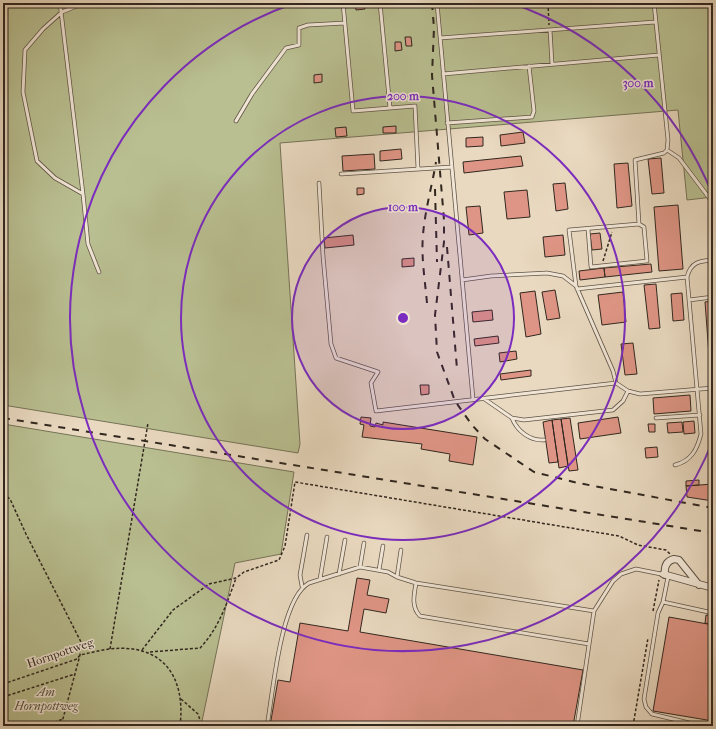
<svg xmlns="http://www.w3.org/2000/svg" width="716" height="729" font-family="'IM FELL French Canon',serif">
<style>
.green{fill:#b9bf91;stroke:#757358}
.building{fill:#df9585;stroke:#31271f}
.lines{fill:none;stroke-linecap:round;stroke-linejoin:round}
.service-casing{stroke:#5f5447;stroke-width:4.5}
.minor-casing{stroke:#5f5447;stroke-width:8}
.path{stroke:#31271f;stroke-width:1.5;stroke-dasharray:3 2;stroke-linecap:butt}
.service{stroke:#f1e6d6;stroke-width:3}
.minor{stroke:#f1e6d6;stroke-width:6}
.rail{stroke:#31271f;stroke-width:2;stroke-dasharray:7 7;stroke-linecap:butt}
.ring{fill:none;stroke:#7b2cbf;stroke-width:2}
.labels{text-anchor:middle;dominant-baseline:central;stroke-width:3;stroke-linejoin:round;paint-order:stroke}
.street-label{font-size:12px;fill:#31271f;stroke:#f1e6d6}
.park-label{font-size:12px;font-style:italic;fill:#534d3c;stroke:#f1e6d6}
.centre{fill:#7b2cbf;stroke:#f1e6d6;stroke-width:2}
.ring-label{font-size:12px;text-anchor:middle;font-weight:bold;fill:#7b2cbf;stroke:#f1e6d6;stroke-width:3;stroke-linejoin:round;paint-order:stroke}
</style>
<rect width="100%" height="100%" fill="#e9d9c0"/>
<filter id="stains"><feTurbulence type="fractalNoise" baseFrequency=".005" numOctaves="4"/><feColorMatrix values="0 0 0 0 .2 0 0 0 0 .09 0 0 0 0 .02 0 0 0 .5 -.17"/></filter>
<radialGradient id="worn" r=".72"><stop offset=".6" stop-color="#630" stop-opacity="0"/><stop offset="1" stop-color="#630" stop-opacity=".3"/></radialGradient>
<path class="green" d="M3,3H713V197L687,200L678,110L280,143L300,444L298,453L3,405Z
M3,424L294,472L281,554L235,563L201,726H3Z"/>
<path class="building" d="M355,3H364L365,9L356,10Z
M405,37H411L412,46H406Z
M395,42H401L402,50L395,51Z
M322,74V82L314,83V75Z
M396,126V133H383V127Z
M346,127L347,136L336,137L335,128Z
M523,132L525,143L501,146L500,135Z
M483,137V146L466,147V138Z
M401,149L402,159L380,161V151Z
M374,154L375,169L343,171L342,156Z
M521,156L523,166L464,173L463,162Z
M661,158L664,193L652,194L648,159Z
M628,163L632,206L617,208L614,164Z
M565,183L568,209L556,211L553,184Z
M357,188H364V194L357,195Z
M527,190L530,217L507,219L504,192Z
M678,205L683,269L659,271L654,207Z
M480,206L483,233L469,235L466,207Z
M600,233L602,249L592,250L590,234Z
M353,235L354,245L325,248L324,238Z
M563,235L565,255L545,257L543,237Z
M414,258V266L402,267V259Z
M651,264L652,272L605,277L604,268Z
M604,268L605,277L580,280L579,271Z
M656,284L660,328L649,329L644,285Z
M555,290L560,318L547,320L542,292Z
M535,291L541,334L526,337L520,293Z
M623,292L626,322L602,325L598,295Z
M682,293L684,320L673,321L671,294Z
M713,301V355H709L705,302Z
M492,310L493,320L473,322L472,312Z
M498,336L499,343L475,346L474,339Z
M633,343L637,374L625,375L621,344Z
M516,351L517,359L500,362L499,353Z
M531,370V376L501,380L500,374Z
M420,385H429V394L421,395Z
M690,395L691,411L654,414L653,398Z
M361,417L371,418L370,426L375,427L376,423L383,425V422L477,437L473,465L449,461L450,454L421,449L422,444L362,437L364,425L360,424Z
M618,417L621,433L580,439L578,423Z
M570,418L578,470L569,471L561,419Z
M561,419L568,466L559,468L552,420Z
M552,420L558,462L549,463L543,422Z
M694,421L695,433L684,434L683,422Z
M682,422L683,432L668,433L667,423Z
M648,424H655V432H649Z
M657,447L658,457L646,458L645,448Z
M699,480V485L686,486V481Z
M713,484V501L687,497L686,486Z
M357,578L370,580L367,595L389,599L386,613L364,609L360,632L583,670L573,726H270L278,680L290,682L300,623L348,631Z
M706,615L713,616V625L705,623Z
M669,617L713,625V721L653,711Z"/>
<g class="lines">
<g class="service-casing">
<path id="service" d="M60,3L83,194
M84,3L62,12L43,29L25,50L23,92L37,161L55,178L83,194L88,244L99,272
M343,3L353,111L415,106L418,169
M380,3L390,108
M437,3L473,399
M550,30L552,64
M440,38L655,22
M443,74L659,55
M236,121L252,94L286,48L299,45V28L308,25L345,23
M447,123L532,117L534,111L529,66
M667,150L679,158L713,203
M341,174L451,167
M319,183L323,256L331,344L336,358L378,372L371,383L376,411L616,383L628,391L640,394L713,388
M588,229L591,267L647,261L644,227L639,224
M462,280L491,276L547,273L563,276L576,286L613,371L616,383
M576,286L569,230L639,224L635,160L664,153L667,150L668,140L654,3
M577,289L687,277
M689,300L713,297
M483,398L512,418L524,420L613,410L623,401L628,391
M512,418C517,431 530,441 544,440
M656,418L700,415
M675,465C691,461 697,450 701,434L687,277C691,262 699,261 713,260
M360,567L364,543
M379,570L383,546
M339,574L345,540
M397,577L401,550
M668,577L663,602L713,613
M320,579L327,537
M416,583C414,595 411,607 420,616L589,644
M302,586L300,575L307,535
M663,602L658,613L644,699L646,707L652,714L702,726
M267,726C273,694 280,599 309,583L360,567L388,572L397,577L416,583L594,611
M577,726L594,611L613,581L621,574L636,569L661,574"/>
</g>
<g class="minor-casing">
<path id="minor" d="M663,574L713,588
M665,575C664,567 666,561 674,559L679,560L699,585"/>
</g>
<path class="path" d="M548,3L549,25
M603,261L612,232
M3,494L10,499L26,534L81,642L80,655L61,726
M653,611L659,580
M110,649L148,423
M142,650L173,610L209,584L236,578L244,572L279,560L285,546L295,482L619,536L638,545L666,550L670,554
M150,652L200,648C219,628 227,603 236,578
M3,684L77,659L80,655C90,653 100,650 110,649C163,643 186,677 180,726
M3,697L75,674
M181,699L198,714L202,726
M45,726L63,719
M633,726L648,638"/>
<use href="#service" class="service"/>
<use href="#minor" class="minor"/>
<path class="rail" d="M432,3L434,28L432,75L444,220V242L435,315L437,352L455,401L472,425L485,439L534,472L578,483L713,508
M435,189L437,262
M447,247L457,369
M427,303C425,280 421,257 423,235C425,210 432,186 436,162
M3,418L713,533"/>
</g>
<circle cx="403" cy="318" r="111" fill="#7b2cbf" fill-opacity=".12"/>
<g class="ring">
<circle cx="403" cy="318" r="111"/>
<circle cx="403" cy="318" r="222"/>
<path d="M713 440A333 333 0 1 1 295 3M511 3A333 333 0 0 1 713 196"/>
</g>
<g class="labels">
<g class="street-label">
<text transform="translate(60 653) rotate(-19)">Hornpottweg</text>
</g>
<g class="park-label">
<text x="46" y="692">Am<tspan x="46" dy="14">Hornpottweg</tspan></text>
</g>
</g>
<circle cx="403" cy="318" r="6" class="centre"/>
<g class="ring-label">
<text x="638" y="87">300 m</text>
<text x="403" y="100">200 m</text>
<text x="403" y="211">100 m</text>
</g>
<rect width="716" height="729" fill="none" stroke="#e9d9c0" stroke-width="16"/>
<rect x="4" y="4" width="708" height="721" fill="none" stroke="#31271f" stroke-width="2"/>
<rect x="8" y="8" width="700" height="713" fill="none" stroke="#31271f"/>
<rect width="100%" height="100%" filter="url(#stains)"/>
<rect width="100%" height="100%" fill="url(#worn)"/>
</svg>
